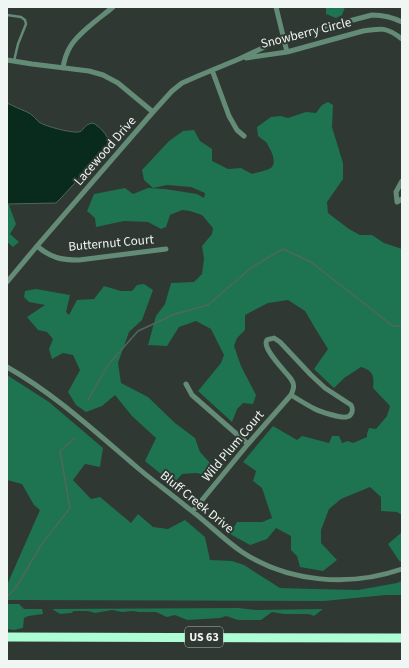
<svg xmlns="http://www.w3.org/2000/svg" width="409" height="668" font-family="'Source Sans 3',sans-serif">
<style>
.forest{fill:#1e7351}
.water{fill:#082b1d;stroke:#4e685d}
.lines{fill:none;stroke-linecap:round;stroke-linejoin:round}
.stream{stroke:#4e685d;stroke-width:1.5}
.service{stroke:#638b76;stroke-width:2.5}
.minor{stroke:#638b76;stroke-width:5}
.motorway{stroke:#acfdd4;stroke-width:9}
.labels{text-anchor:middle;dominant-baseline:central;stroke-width:4;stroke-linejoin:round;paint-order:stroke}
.shield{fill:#2f3833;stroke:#b6bdb9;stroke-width:1}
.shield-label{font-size:12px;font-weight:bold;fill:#f0f6f3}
.street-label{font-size:13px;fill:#f0f6f3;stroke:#2f3833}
</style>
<rect width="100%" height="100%" fill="#2f3833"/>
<path class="forest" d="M326,7H345L342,15L336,18L326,14Z
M328,102L333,105L332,127L343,163V179L327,202L328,213L349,229L360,235H372L384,243L402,249V515L397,512L381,511V497L370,487L341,499L329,509L321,530V543L337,560L323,571L300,567L297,556L291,550V536L276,528L267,539L250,545L230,534L237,522H262L272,518L262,488L253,481L256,471L243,462L273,426L297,440L302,436L329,443L332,436H339L342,443L348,441L353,443L367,437V434L369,428L376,429L387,416L390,406L373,388C374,377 374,371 361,367L344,378L334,388L314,369L328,349L315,328L305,311L288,300L268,303L245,315V330L237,338L234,346L241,366L256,395L253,404L243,403L237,409L232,422L198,391L221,363L224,355L211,329L196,321L179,327L167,346L148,345L156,316L165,304L171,283L194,282L202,274L204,259L202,246L212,234L213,228L202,215L190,211L182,210L170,215L166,227L161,229L148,222L124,221L96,227L95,218L87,211L94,194L125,188L133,194L148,188L165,189L197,194L204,198L205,193L191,187L167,185L153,188L144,180L142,170L169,141L183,131L194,130L200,141L212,149V161L228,169L241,168L252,174C258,172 266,171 271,168C278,162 270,148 266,142C263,140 261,138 258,136L257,127L271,117L281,116L288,118L306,112L316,113L322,105Z
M7,205H9L16,224L10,234L19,242L13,247L7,242Z
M144,284L153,290L142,320L129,332L118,363L121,383L148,397L175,423L195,438L200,452L211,464L219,469L212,476L196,473L182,474L173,484L145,461L156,438L132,416L115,395L102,406L86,412L76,405L68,392L80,370L73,355L63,353L52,359L49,349L53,339L47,332L38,330L27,317L45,305L29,302L24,297L25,291L36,289L70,295L66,312L69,315L77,300L94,299L104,286L121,291H132L137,285Z
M7,375L49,402L103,448L100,467L85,464L73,480L91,499L100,497L131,523L138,514L153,527L168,529L185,520L205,537L210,560L232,561L244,565L280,588L314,589L358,590L397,583L402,581V595H386L324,601L7,600V585L40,510L34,505L22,484L7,480Z
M402,532V560L400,562L388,544Z
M7,604H19L24,609H42L43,614L28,616L24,618L23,628L14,630L7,629Z
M239,608L255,610L323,609L314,616L309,614H284L272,612L261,620H238L226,616L220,618L187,620L175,615L167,617L156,612H139L132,611L122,612L112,610L95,613L88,611H74L71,613L60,614L52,609Z"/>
<path class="water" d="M7,103C13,106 20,109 27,112C32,114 35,118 39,122C44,126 71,133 78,132C84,132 83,124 93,123C100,127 107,134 109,142L106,149L98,158L61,198L56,203L7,204Z"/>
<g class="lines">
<path class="stream" d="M88,400L108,365L138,331L175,314L208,305L252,267L283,249L311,262L393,326H402
M7,597L17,586L41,545L70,508L60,451L75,438"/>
<path class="service" d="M7,15L21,17L25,20L26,24L18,44L14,61"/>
<path class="minor" d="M276,7L287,52
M246,58L287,52L363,31C381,28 387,27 402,39
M7,60L32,64L89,71L103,75L118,83L153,112
M63,68C64,61 66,54 70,47C78,33 100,18 113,7
M212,70L229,116L237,130L244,136
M402,181L396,192L397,202L402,199
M37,246C51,258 61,260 79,260L166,249
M7,282L37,246L153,112L172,91L182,83L198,76L239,59L284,38L372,15C383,15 392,17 402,22
M274,338L280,342L311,375L325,388L351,405C353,409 353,411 351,414C350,416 348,417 346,417C340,418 321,412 315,409C307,405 299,400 291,395C294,388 295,385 291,379C286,372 261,348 267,340C269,339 271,339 274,338Z
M7,367C53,393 92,429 132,463C150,479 170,493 188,508C207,522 223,539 242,552C289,583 350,587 402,569
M186,384L192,395L248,444
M193,511L248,444L291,395"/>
<path class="motorway" d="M7,637L402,638"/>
</g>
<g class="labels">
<rect class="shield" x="185" y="627" width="38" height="20" rx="3"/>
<g class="shield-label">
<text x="204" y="637">US 63</text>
</g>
<g class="street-label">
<text transform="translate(306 33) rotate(-14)">Snowberry Circle</text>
<text transform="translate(105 151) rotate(-49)">Lacewood Drive</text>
<text transform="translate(111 243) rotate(-5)">Butternut Court</text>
<text transform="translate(233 446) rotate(-50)">Wild Plum Court</text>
<text transform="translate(197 502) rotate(39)">Bluff Creek Drive</text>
</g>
</g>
<rect width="409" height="668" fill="none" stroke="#f0f6f3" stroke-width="16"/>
</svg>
